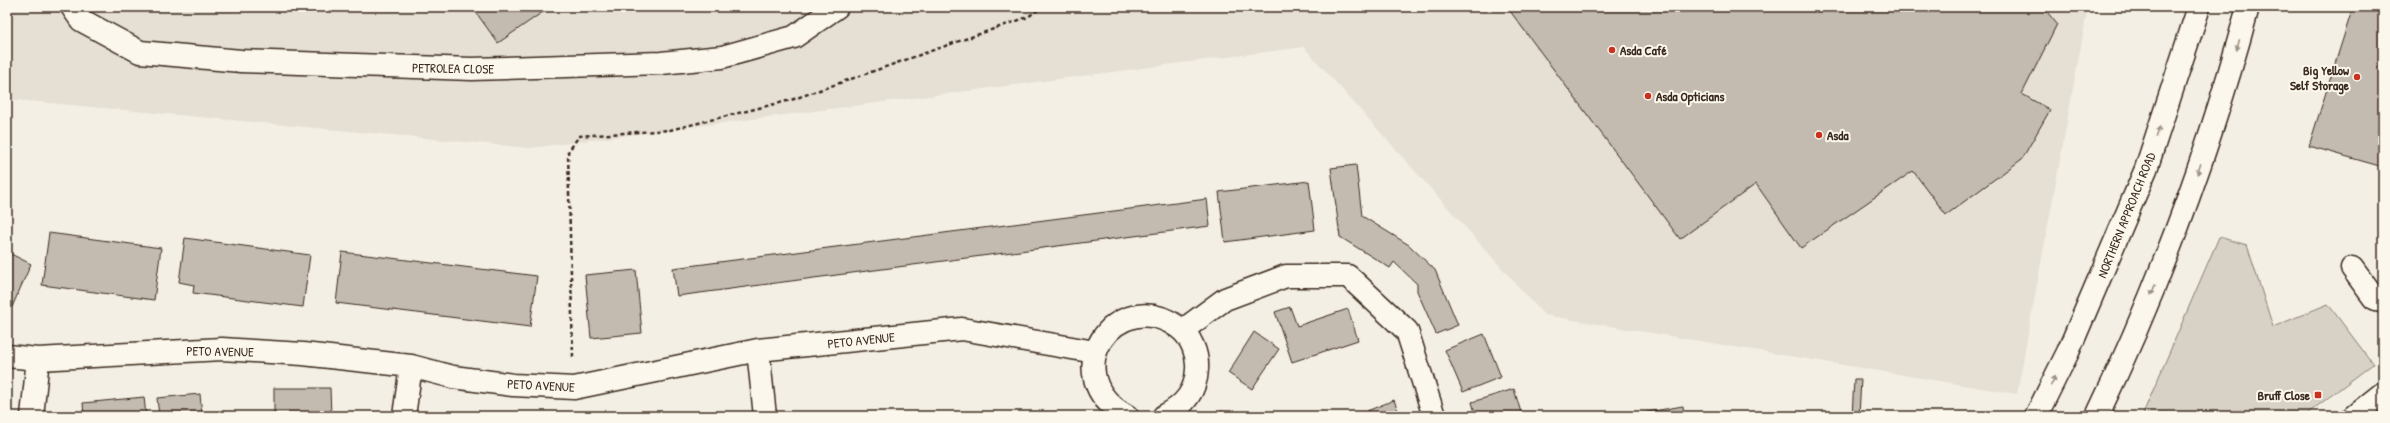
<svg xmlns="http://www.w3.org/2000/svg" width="2390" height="423" font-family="'Patrick Hand',sans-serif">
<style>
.built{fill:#e5dfd4}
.green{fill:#d8d1c6;stroke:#8a7e72}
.building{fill:#c3bbb0;stroke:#3b2a1e}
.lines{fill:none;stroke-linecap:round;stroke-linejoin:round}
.minor-casing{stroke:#3b2a1e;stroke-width:25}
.major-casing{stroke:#3b2a1e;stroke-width:25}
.path{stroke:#3b2a1e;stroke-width:2.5;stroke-dasharray:4 3;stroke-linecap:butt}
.minor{stroke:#fbf7ec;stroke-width:22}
.major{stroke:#fbf7ec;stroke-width:22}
.oneway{fill:#9b9085}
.poi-dot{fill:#c8321e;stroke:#fbf7ec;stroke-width:1.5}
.labels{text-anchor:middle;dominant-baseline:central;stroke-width:4;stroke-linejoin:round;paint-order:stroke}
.poi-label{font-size:13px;font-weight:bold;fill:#3b2a1e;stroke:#fbf7ec;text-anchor:start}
.street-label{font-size:13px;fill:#3b2a1e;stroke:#fbf7ec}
</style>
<rect width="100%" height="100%" fill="#f3efe4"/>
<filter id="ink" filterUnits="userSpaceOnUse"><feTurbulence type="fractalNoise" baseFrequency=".025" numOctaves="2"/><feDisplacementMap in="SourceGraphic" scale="8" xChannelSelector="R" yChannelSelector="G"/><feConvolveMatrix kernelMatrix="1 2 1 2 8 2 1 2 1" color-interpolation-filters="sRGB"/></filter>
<g filter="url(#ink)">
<path class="built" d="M7,7H2088L2017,394L1544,315L1304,47L530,148L7,99Z"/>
<path class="green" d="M2219,237L2247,245L2273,327L2328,304L2373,364L2304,416H2142Z"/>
<path class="building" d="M472,7H550L498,43Z
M1507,7H2043L2057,24L2022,94L2050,110L2022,159L1946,215L1913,171L1801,248L1756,184L1680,239Z
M2353,7H2383V167L2309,146Z
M1356,165L1362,216L1409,245L1435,270L1458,325L1436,334L1417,291V284L1394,262L1390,268L1340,237L1331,168Z
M1309,181L1315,230L1225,242L1219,192Z
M1207,199L1210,226L677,296L673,268Z
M49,233L161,248L154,300L42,285Z
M185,238L310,255L303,307L193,293L194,285L179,282Z
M7,252L31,264L12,307L7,305Z
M342,252L537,276L530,327L336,303Z
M636,270L642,333L591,338L585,275Z
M1290,307L1297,326L1348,309L1358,340L1292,362L1275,312Z
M1254,332L1279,349L1252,389L1228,373Z
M1484,334L1501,377L1463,392L1445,350Z
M1854,379H1861L1859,416H1852Z
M274,388H330L331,416H274Z
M1514,389L1522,416H1476L1472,402Z
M200,394L202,416H159L157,398Z
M144,397L146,416H84L83,403Z
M1394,400L1400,416H1369L1367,411Z
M1683,406L1684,416H1624Z
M1221,411L1245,416H1220Z
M1740,413L1786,415V416H1740Z"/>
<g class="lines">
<g class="minor-casing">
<path id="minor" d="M72,7L81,20L140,52L241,61L472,69L661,63L722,57L794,37L837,7
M2352,268L2374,298L2383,302
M1183,330L1225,299L1286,276H1348L1407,331L1434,416
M758,350L765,416
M7,356L38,359L222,349L303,354L411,366L453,377L513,385L574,388L758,350L962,329L1095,352
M32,416L38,359
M404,416L411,366
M1127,416C1053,376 1116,283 1178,327C1191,336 1198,354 1197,369C1196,392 1184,406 1164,416
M2354,416L2383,393"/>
</g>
<g class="major-casing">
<path id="major" d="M2036,416L2068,352L2146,169L2199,7
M2097,416C2160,285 2210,148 2248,7"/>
</g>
<path class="path" d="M573,357L568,152L579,136L670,130L791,100L1028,17L1042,7"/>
<use href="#minor" class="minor"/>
<use href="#major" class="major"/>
</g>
<defs><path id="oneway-solid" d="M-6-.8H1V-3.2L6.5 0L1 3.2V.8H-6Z"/></defs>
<g class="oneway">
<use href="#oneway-solid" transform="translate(2238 45) rotate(105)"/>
<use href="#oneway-solid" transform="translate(2158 132) rotate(-71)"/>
<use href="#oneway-solid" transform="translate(2199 169) rotate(109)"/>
<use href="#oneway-solid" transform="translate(2153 290) rotate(112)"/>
<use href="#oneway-solid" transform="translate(2053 381) rotate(-63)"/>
</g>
</g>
<g class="poi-dot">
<circle cx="1612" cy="50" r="4"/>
<circle cx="2357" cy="77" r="4"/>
<circle cx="1648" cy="96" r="4"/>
<circle cx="1819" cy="135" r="4"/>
<rect x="2314" y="391" width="8" height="8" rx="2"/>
</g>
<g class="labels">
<g class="poi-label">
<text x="1620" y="50">Asda Café</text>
<text x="2349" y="70" text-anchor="end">Big Yellow<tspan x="2349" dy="15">Self Storage</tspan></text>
<text x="1656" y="96">Asda Opticians</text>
<text x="1827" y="135">Asda</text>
<text x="2310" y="395" text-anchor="end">Bruff Close</text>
</g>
<g class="street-label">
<text transform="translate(453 68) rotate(1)">PETROLEA CLOSE</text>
<text transform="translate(2126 215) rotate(-68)">NORTHERN APPROACH ROAD</text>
<text transform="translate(861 340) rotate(-6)">PETO AVENUE</text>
<text transform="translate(220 351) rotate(1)">PETO AVENUE</text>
<text transform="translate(541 385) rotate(3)">PETO AVENUE</text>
</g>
</g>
<rect width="2390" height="423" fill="none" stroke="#fbf7ec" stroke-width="24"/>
<rect x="12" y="12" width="2366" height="399" fill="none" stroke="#3b2a1e" stroke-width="1.5" filter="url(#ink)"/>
</svg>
